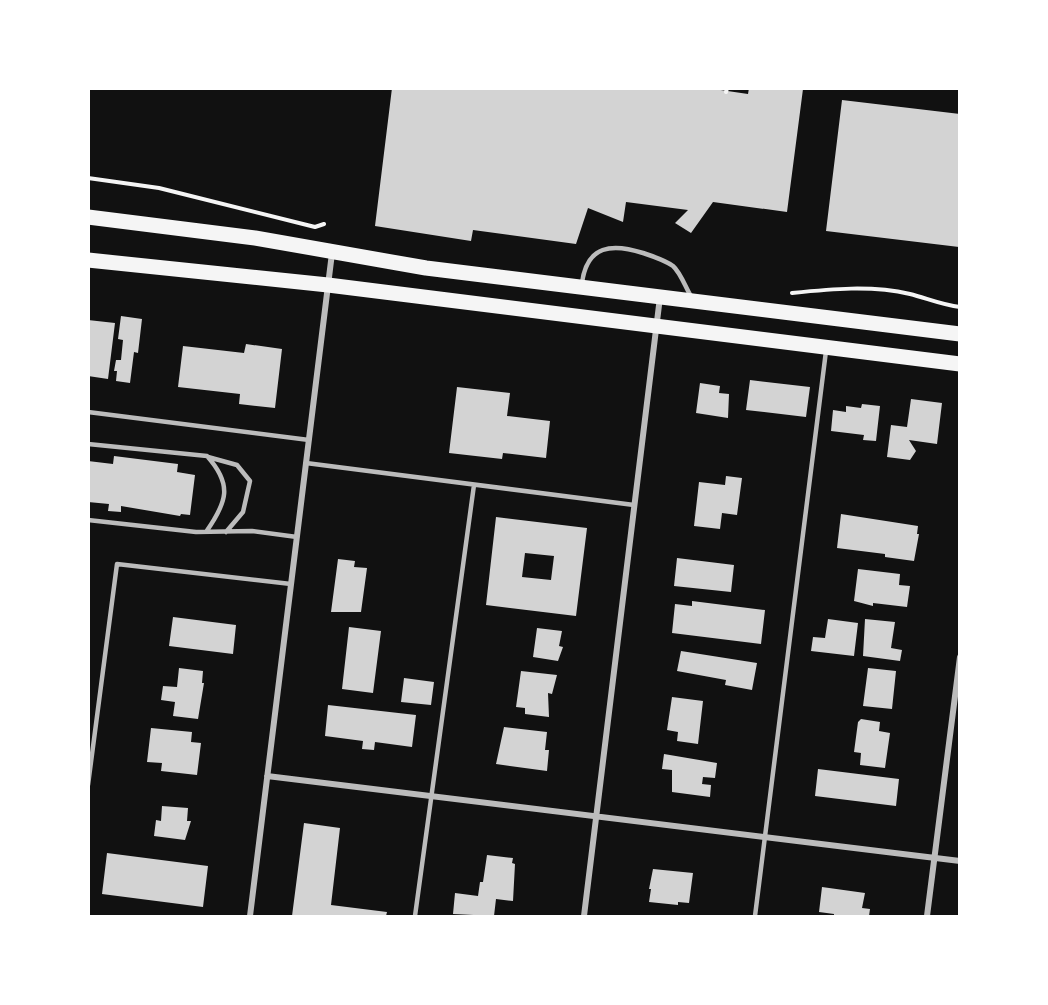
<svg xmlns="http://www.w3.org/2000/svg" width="1048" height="1005" font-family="'Golos Text',sans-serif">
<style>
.building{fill:#d3d3d3;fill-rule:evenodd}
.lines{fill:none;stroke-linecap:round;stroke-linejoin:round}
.path{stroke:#f5f5f5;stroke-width:4}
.service{stroke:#bcbcbc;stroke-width:4.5}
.minor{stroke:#bcbcbc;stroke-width:6}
.primary{stroke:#f5f5f5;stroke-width:15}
</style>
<rect width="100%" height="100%" fill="#111"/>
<path class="building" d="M392,88H707L748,94L749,88L803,89L787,212L713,202L691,233L675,223L688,210L626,202L623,222L588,208L576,244L473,230L471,241L375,226Z
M842,100L960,114L959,247L826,231Z
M121,316L142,319L138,353L134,352L130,383L116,381L117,371H114L116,360H121L123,340L118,339Z
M88,320L115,323L108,379L88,376Z
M246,344L282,349L275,408L239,404L240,394L178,387L183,346L244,353Z
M750,380L810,387L806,417L746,410Z
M700,383L720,386L719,393L729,394L728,418L696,413Z
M457,387L510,393L507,416L550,421L546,458L503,453L502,459L449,453Z
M911,399L942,403L937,444L909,440L916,451L910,460L887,457L891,425L907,427Z
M862,404L880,406L876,441L863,440L864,435L831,431L833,410L846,412V406L861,408Z
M114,456L178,464L177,472L195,475L190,515L181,514L180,516L121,506V512L108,511L109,504L88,502V461L113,464Z
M726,476L742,478L737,515L722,513L720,529L694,526L699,482L725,485Z
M841,514L918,526L917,534H919L914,561L885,557V554L837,548Z
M496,517L587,528L576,616L486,605ZM525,553L554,556L551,580L522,577Z
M677,558L734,565L731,592L674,586Z
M338,559L355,561L354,567L367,568L361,612H331Z
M858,569L900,574L899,585L910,586L907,607L873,603V606L854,601Z
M692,601L765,610L761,644L672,633L675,604L692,606Z
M173,617L236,625L233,654L169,646Z
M828,619L858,623L854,656L811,651L813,637L825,638Z
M865,619L895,622L891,648L902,650L900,661L863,656Z
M349,627L381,631L373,693L342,689Z
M537,628L562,631L559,646L563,647L558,661L533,657Z
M681,651L757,663L752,690L725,685L726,680L677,671Z
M179,668L203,671L202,683H204L198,719L173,716L175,702L161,700L163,686L177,687Z
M868,668L896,671L892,709L863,706Z
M521,671L557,675L552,694L548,693L549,717L525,714V708L516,707Z
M404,678L434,682L431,705L401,702Z
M672,697L703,701L698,744L677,741L678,732L667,730Z
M328,705L416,715L412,747L375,742L374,750L362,749L363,741L325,736Z
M861,719L880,722L879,731L890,733L885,768L860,765L861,753L854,752L858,722Z
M504,727L547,732L545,750H549L547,771L496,764Z
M151,728L192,732L191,742L201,743L197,775L161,771L162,763L147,762Z
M664,754L717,763L715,778L703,777L702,784L711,785L710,797L672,792V770L662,769Z
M818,769L899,779L896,806L815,796Z
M162,806L188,808L187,821H191L185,840L154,836L156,820L161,821Z
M304,823L340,828L331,905L387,912L386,916H292Z
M107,853L208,866L203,907L102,894Z
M487,855L513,858L512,863L515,864L513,901L496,899L494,916L453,914L455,893L478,896L480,882H483Z
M653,869L693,873L689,903L678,902V905L649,902L651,889H649Z
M822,887L865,893L862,908L870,909L869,916H834V914L819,912Z"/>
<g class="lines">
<path class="path" d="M726,92L727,88
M88,178L159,188L315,227L324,224
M792,293C831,289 871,285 910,294C926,298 942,305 960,307"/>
<path class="service" d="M582,283C587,245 612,243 643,253C652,256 665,260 673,266C681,273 686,289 692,298
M88,412L309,440
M88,444L207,456C233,485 227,502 206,532
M208,457L237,465L250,481L243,512L226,532
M306,463L634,505
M88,520L196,532L252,531L297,537
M88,785L117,564L291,584
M415,916L474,485
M755,916L826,351"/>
<path class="minor" d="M267,776L960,861
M250,916L332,253
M584,916L660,297
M927,916L960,657"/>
<path class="primary" d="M88,217L255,238L426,268L960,334
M88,260L328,285L960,364"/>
</g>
<rect width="1048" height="1005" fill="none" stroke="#ffffff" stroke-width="180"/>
</svg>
